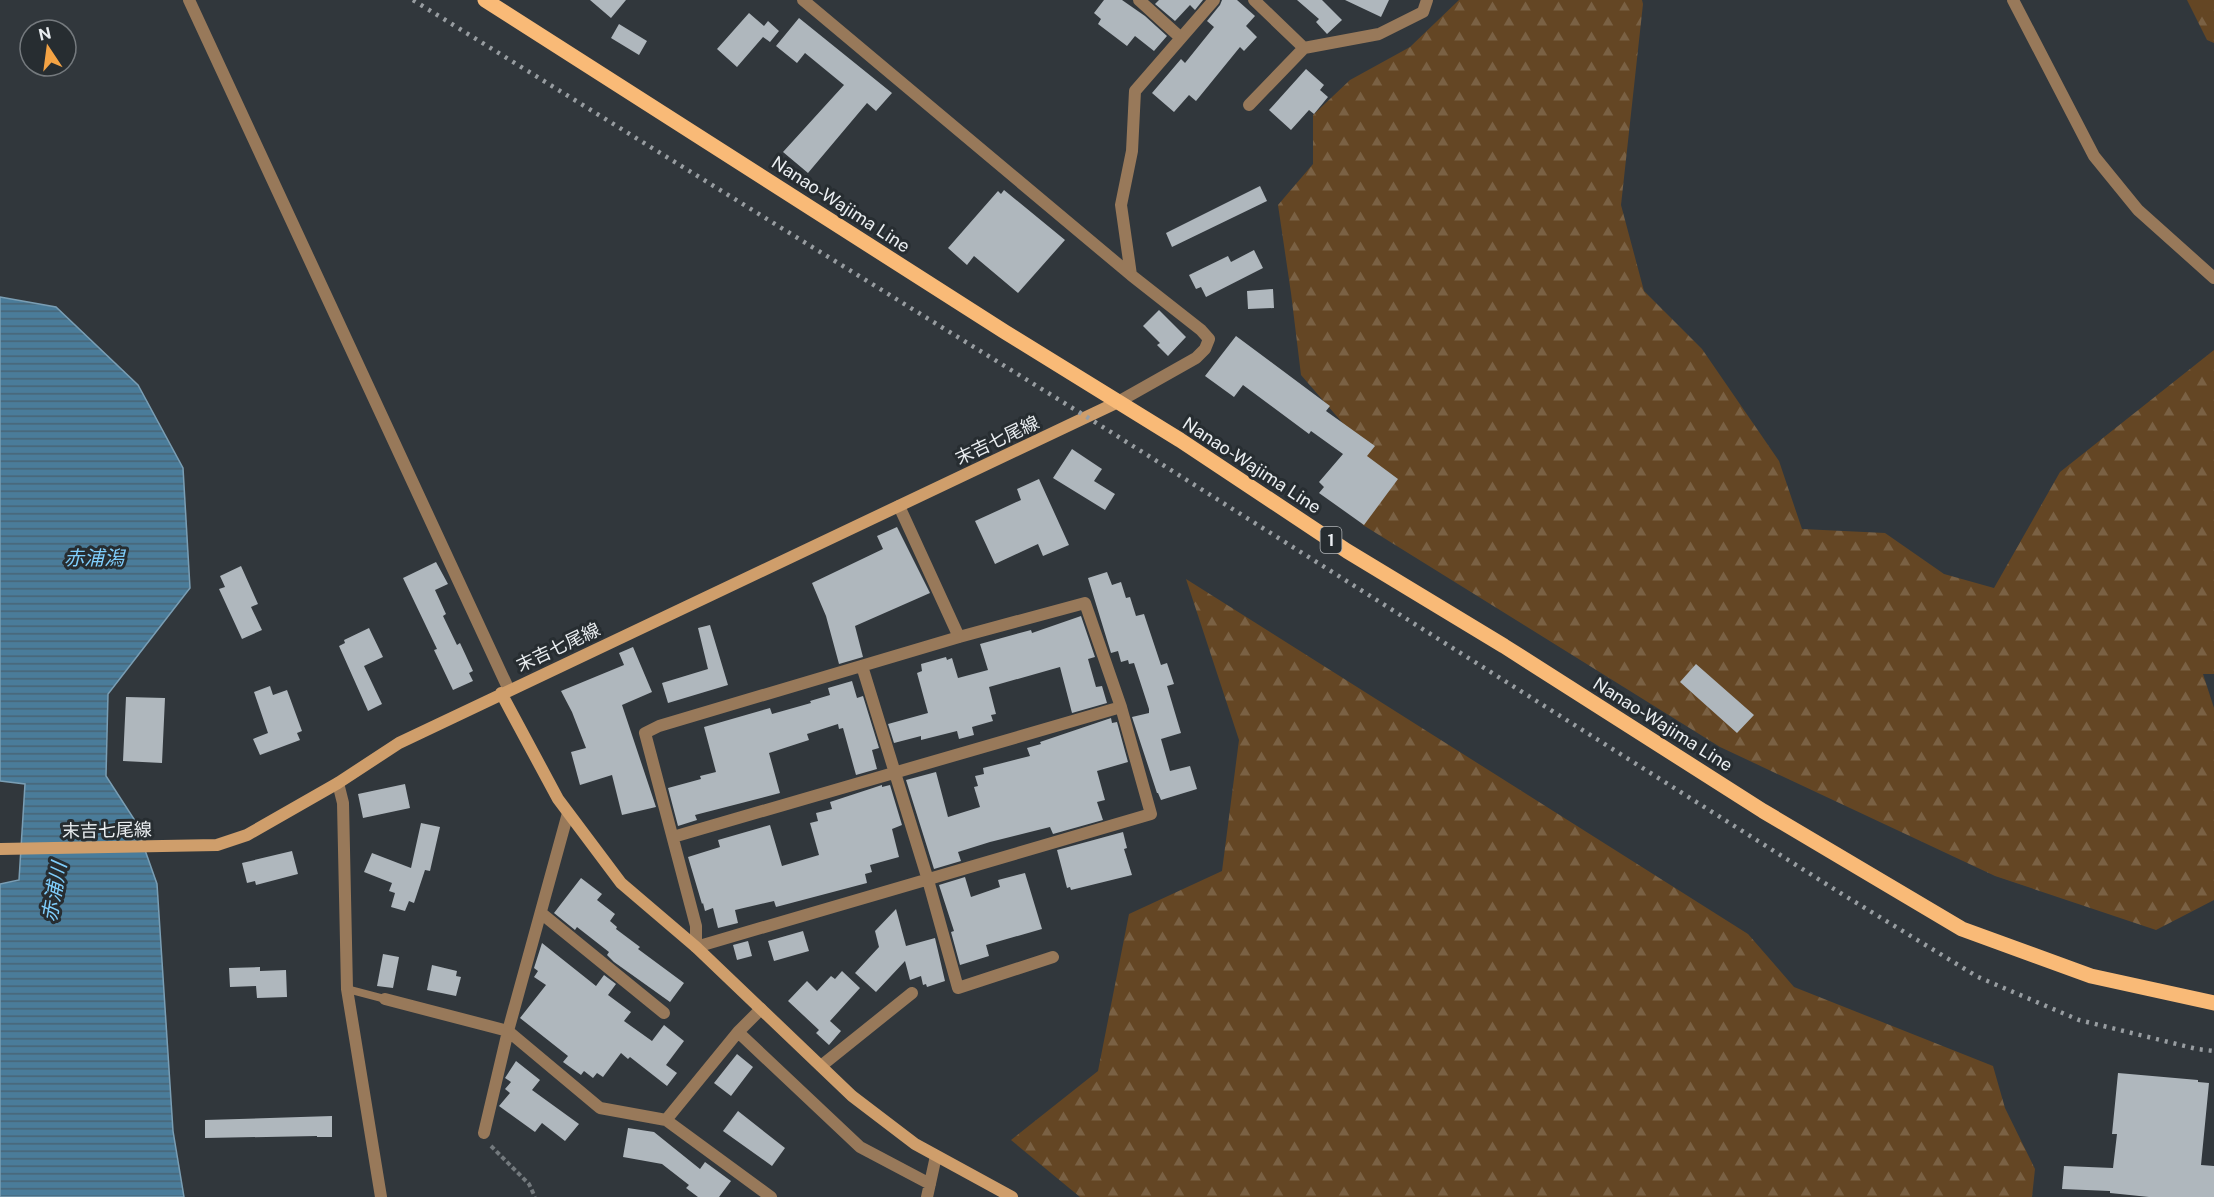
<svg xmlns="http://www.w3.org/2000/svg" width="2214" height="1197" font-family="'Public Sans','Noto Sans JP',sans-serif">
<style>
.forest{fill:url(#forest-firs)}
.water{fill:url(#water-rules);stroke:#7a9eb4;stroke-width:1.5}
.building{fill:#afb7bd}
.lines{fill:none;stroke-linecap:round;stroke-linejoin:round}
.path{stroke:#73797d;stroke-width:4;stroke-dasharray:4.5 3;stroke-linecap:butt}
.lane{stroke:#98795a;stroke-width:8}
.street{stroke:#98795a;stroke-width:12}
.secondary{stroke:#cf9e6b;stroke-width:12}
.primary{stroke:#f9ba77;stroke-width:15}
.rail{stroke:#989da1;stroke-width:4.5;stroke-dasharray:3 6;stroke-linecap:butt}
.labels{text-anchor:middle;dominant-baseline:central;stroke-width:6;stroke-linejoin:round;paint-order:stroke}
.shield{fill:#272d31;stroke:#b0b4b7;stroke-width:1.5}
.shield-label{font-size:16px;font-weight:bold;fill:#eaeef1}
.street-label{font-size:18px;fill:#eaeef1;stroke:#272d31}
.water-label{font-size:20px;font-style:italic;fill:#7fcdfb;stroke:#272d31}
</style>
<defs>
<pattern id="forest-firs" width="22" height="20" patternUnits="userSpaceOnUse" patternTransform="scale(1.5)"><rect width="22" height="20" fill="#644624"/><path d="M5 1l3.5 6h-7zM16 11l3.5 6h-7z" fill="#7a6144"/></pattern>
<pattern id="water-rules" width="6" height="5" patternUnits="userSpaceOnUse" patternTransform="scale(1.5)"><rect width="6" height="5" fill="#4a7c9a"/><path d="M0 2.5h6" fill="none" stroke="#486475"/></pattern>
</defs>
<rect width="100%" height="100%" fill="#31373c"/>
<path class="forest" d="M1459,0H1642L1643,4L1621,205L1644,291L1702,349L1779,461L1802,529L1885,533L1944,574L1994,588L2060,472L2214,350V674H2203L2214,708V900L2156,930L1995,876L1720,747L1363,525L1350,509L1360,443L1301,375L1291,293L1278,205L1313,164V115L1350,80L1410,47Z
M2187,0H2214V43L2207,40Z
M1186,579L1748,934L1794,987L1993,1066L2005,1108L2035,1169L2032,1197H1080L1011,1140L1098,1071L1129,914L1222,871L1239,740Z"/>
<path class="water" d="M0,297L56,307L138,385L183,468L190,588L108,694L106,776L134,819L157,884L173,1131L184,1197H0V884L19,880L25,784L0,781Z"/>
<path class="building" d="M590,0H626L611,18Z
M1104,0H1122L1145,16L1167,36L1154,51L1135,36L1127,46L1098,24L1101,19L1094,13Z
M1159,0H1203L1195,10L1190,5L1175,21L1155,4Z
M1222,0H1237L1255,16L1246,26L1257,37L1244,51L1240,47L1196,101L1189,95L1174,112L1152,93L1181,59L1185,63L1214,27L1207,21L1220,5Z
M1297,0H1322L1342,20L1327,34L1316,22L1319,19Z
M1345,0H1389L1381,17Z
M749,13L764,26L768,21L779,31L770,42L763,37L737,67L717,49Z
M799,18L892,93L876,111L867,103L808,173L783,152L844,85L805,53L797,63L776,46Z
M619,24L647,41L639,55L611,38Z
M1306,69L1324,85L1320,90L1328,97L1314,114L1309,110L1291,130L1269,110Z
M1260,186L1267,201L1172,247L1166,233Z
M1004,190L1065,240L1018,293L974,256L967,265L948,248L998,191L1001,194Z
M1254,250L1263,268L1206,297L1201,287L1196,289L1189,275L1228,256L1231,262Z
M1273,289L1274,308L1248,309L1247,291Z
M1159,310L1186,337L1168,356L1157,345L1160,343L1143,326Z
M1236,336L1330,406L1326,411L1375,446L1367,456L1398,479L1364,525L1319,493L1324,487L1319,482L1343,454L1311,431L1309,434L1243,385L1234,397L1205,376Z
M1072,449L1102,469L1094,481L1115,494L1105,510L1053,478Z
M1039,479L1069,545L1043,556L1038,544L995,564L975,521L1021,500L1017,489Z
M897,527L930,593L855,626L863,657L839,664L826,616L812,583L883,549L877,536Z
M436,562L448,584L435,590L446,614L443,616L457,645L460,643L473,671L469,673L473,681L453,690L434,650L437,649L403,578Z
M241,566L258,604L251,607L262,630L242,639L219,589L225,587L220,576Z
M1107,572L1112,585L1121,582L1126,598L1130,597L1136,616L1144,614L1161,665L1167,663L1174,684L1167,686L1181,733L1161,739L1170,771L1190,766L1197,789L1161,800L1158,793H1157L1132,717L1149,713V709L1134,663L1129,664L1128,660L1121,662L1118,651L1111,653L1088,578Z
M1081,616L1095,657L1088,659L1096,687L1102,686L1107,703L1072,713L1060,667L989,687L996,714L991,715L993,721L972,727L974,735L959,739L957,731L921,740V736L894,743L888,724L928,713L917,673L922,671L921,664L946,657L947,660L952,658L958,678L988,670L980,644L1031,630L1032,633Z
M710,625L728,685L668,703L662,683L708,669L698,628Z
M369,628L383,657L364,666L382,704L368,711L339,646L345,643L344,640Z
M633,647L652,692L622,705L656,807L622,815L612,775L580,785L571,752L586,748L572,712L561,691L624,665L619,653Z
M1696,664L1754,715L1737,733L1680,682Z
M852,681L857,698L863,696L879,748L872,750L877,769L856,775L843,728L839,729L838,724L807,734L809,740L769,753L780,793L695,815L697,820L678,826L668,788L701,779L700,776L716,772L704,727L770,708L772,714L811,703L810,701L830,695L828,688Z
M270,686L273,695L287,690L302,731L297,733L300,740L260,755L253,739L268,733L254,692Z
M126,697L165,698L162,763L123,761Z
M1111,718L1112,723L1117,722L1128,762L1097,771L1105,800L1097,802L1103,820L1053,834L1050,827L990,842L958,852L961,861L934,869L906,780L936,772L948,817L980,807L974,787L978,786L975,776L984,774L983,768L1030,756L1027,748L1041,744L1040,742Z
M405,784L410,808L363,818L358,794Z
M882,785V787L890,785L902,825L892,829L899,857L870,865L872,872L865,874L867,883L776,907L774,901L735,910L738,923L718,928L713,908L705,911L703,903L702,904L688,857L720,847L718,840L770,825L782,866L819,855L810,823L818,821L816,813L832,809L830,802Z
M421,823L440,827L430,871L425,870L414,903L409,901L405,911L391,907L395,893L389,891L392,883L364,872L372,853L411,868Z
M1123,832L1127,848L1124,849L1132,875L1071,890L1070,887L1067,888L1057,850Z
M292,851L298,874L256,885L255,881L247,883L242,863Z
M1025,873L1042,929L986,945L989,956L960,965L951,932L954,931L939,885L965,877L971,897L1000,887L998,880Z
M581,878L602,894L597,900L615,914L610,921L617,927L616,929L640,947L638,949L684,983L670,1002L614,962L607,955L609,952L577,927L575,930L554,913Z
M896,909L906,946L935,938L945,981L927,987L926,984L923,985L921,976L910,980L905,961L876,992L855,973L879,947L875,931Z
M803,931L809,951L774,961L768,941Z
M748,941L752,956L737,960L733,945Z
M542,943L596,986L604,975L616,984L608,995L631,1012L624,1021L652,1041L664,1025L684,1041L666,1065L677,1073L667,1086L630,1057L628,1059L621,1053L603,1077L597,1073L593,1078L584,1071L581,1075L563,1062L568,1056L520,1018L546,985L534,977L538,971L534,968Z
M383,954L399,957L393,988L377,986Z
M432,965L457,971L456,976L461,977L456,996L427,990Z
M260,967V971L286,970L287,997L257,998L256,986L230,987L229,968Z
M842,971L860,988L830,1021L841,1031L829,1045L816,1033L819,1030L788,1001L807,981L817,991L831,976L835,979Z
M737,1054L753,1067L731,1096L714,1083Z
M516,1061L540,1080L532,1090L579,1124L565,1141L542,1123L535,1132L499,1106L510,1093L505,1089L511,1082L505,1078Z
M2118,1073L2198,1080V1082L2209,1083L2201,1165L2214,1166V1197H2149L2110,1193V1191L2062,1189L2064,1166L2113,1168L2117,1134H2112Z
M738,1111L785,1148L772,1166L723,1131Z
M332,1116V1137H317V1136L205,1138V1120Z
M628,1128L654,1132L700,1169L705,1162L731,1181L719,1197H698L686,1188L689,1185L662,1164L623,1157Z"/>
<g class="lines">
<path class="path" d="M491,1146L529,1184L535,1197"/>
<path class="lane" d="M347,989L385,999"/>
<path class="street" d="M189,0L509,690
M803,0L1131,275L1201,330L1209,339L1205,349L1196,358L1118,402
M1139,0L1181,38
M1254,0L1304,48
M2013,0L2094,156L2138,210L2214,278
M1249,105L1304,48L1379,34L1423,12L1427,0
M1131,275L1121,205L1132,151L1135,91L1214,0
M899,506L959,637
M1085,603L1121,707L1151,814L696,947V926L645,733L659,726L959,637Z
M862,666L928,880L958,988L1053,957
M338,783L343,803L347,989L381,1197
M673,837L1121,707
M541,913L664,1013
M385,999L508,1031L568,813
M738,1032L860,1147L930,1184
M821,1066L912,993
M666,1120L738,1032L761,1009
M484,1133L508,1031L600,1108L666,1120L771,1197
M927,1197L936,1156"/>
<path class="secondary" d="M501,693L558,799L621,883L696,947L852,1096L915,1144L1012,1197
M0,849L217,845L247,835L338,783L399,743L1118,402"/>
<path class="primary" d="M485,0L1005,332L1180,440L1347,551L1504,646L1763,811L1962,929L2091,976L2214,1003"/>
<path class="rail" d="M413,0L1087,417L1842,894L1978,977L2079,1020L2197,1049L2214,1051"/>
</g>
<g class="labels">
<rect class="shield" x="1320.5" y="527" width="21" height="26" rx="4.5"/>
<g class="shield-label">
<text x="1331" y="540">1</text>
</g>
<g class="street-label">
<text transform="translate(841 204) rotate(33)">Nanao-Wajima Line</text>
<text transform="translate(997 440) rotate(-25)">末吉七尾線</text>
<text transform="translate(1252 465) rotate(33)">Nanao-Wajima Line</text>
<text transform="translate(558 647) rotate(-25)">末吉七尾線</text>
<text transform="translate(1663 724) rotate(32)">Nanao-Wajima Line</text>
<text transform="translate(107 830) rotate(-1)">末吉七尾線</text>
</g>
<g class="water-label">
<text x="94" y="558">赤浦潟</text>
<text transform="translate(54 892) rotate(-80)">赤浦川</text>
</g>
</g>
<g transform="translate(48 48) rotate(347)"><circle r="28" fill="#272d31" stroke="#757a7e" stroke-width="1.5"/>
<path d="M0-4.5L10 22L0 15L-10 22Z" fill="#f4a344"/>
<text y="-9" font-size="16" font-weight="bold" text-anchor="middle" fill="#eaeef1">N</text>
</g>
</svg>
